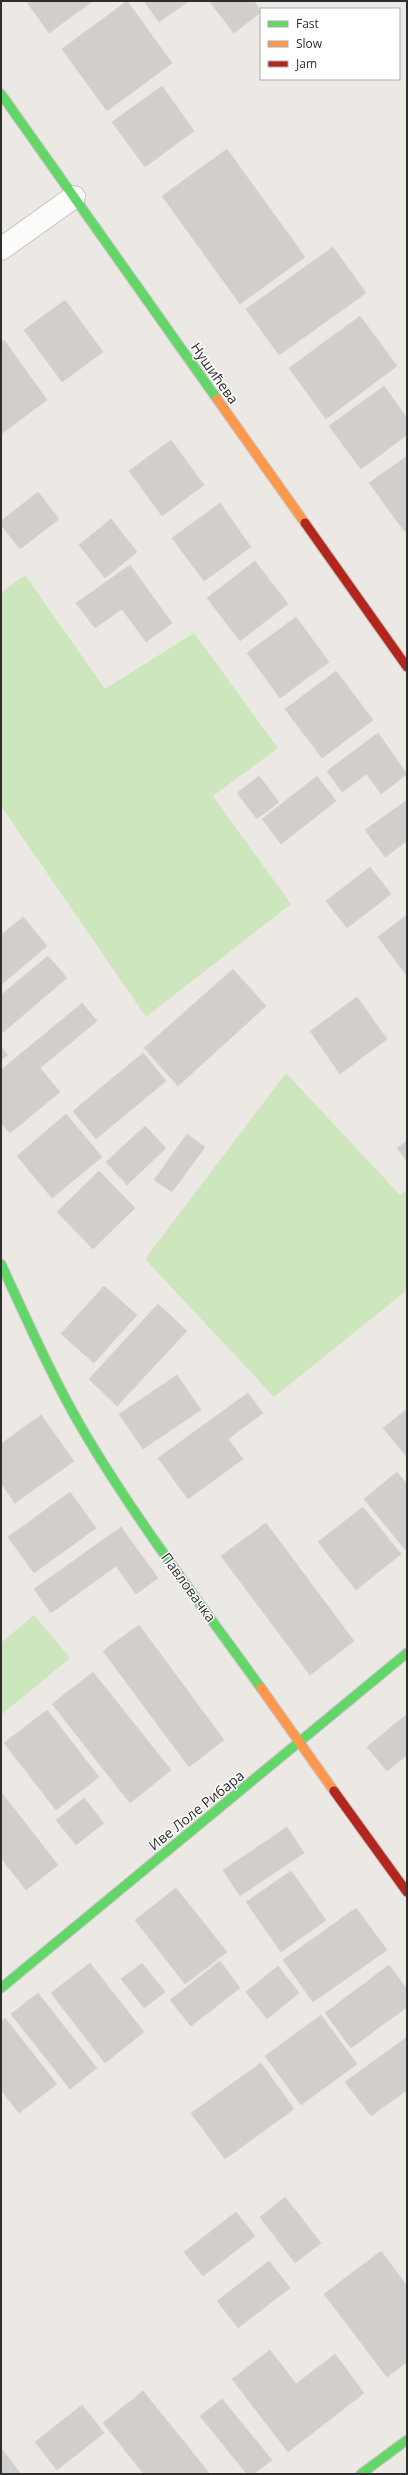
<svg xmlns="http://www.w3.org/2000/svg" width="408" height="2475" font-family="'Open Sans',sans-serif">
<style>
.green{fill:#cee6be}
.building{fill:#d1cecb;stroke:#d7d4d0}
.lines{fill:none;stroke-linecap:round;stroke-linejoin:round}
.street-casing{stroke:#c5c4c5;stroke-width:24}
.fast-casing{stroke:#c5c4c5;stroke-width:11}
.slow-casing{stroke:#c5c4c5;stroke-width:11}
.jam-casing{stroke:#c5c4c5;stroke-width:11}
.street{stroke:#fcfcfb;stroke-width:22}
.fast{stroke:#63d668;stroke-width:9}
.slow{stroke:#ff974d;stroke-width:9}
.jam{stroke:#b3261e;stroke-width:9}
.labels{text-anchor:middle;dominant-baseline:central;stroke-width:3;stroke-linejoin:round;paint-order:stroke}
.street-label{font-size:14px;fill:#2e2e2e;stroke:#fff}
</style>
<rect width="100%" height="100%" fill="#ece8e4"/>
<path class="green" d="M25,575L105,689L194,633L278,748L213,796L291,904L146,1017L1,806V593Z
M286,1073L400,1195L407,1190V1290L274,1397L145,1259Z
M34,1615L70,1658L1,1715V1643Z"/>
<path class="building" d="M26,1H93L49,33Z
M127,1L172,63L107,111L62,49Z
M144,1H189L159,22Z
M209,1H254L261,12L234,33Z
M162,86L194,131L145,167L112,122Z
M227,149L305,257L240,304L162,196Z
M333,247L366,293L279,355L246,309Z
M65,300L103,352L62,382L24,330Z
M360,316L397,366L326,419L289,368Z
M4,340L47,400L1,434V342Z
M384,386L407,418V435L361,469L329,426Z
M171,440L204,485L162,516L129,471Z
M407,456V530L405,532L369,483Z
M38,492L59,519L20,549L1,525V521Z
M220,503L251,547L204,581L172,538Z
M111,519L137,552L105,578L79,545Z
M255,561L288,604L240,641L207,598Z
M130,565L172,623L146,642L122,609L95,628L76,603Z
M296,617L329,662L280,698L247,653Z
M336,671L373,720L322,758L285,709Z
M378,733L407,774L381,794L367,774L342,792L327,771Z
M259,776L279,802L257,819L237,793Z
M317,776L336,801L281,844L262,819Z
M407,800V841L385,857L365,830Z
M370,867L391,894L347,928L326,901Z
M407,915V976L378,937Z
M23,917L47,946L1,985V935Z
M48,956L67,978L1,1034V995Z
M233,969L266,1006L178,1086L144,1048Z
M357,997L387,1039L340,1074L310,1031Z
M82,1003L97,1021L40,1068L60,1092L10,1133L1,1123V1070Z
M1,1047L8,1055L1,1060Z
M143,1053L166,1081L96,1139L73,1111Z
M66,1114L102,1157L52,1198L17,1156Z
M145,1126L166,1148L127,1185L106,1162Z
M187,1134L205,1147L172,1192L154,1180Z
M407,1141V1161L397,1148Z
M99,1171L135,1208L93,1249L57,1212Z
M104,1286L137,1315L94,1363L61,1334Z
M158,1304L187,1331L117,1406L89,1379Z
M177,1375L201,1410L143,1449L119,1414Z
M248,1393L263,1413L228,1439L243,1459L188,1499L158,1458Z
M407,1409V1457L383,1428Z
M41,1415L74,1461L15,1503L1,1483V1444Z
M397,1472L407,1484V1552L364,1499Z
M70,1492L96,1528L34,1573L8,1537Z
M363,1507L401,1554L356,1590L318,1542Z
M266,1523L354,1641L310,1675L221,1556Z
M121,1527L158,1578L136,1594L116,1566L51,1613L34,1589Z
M139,1625L224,1740L189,1767L103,1651Z
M93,1672L171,1770L130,1803L52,1704Z
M47,1710L99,1777L56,1810L4,1743Z
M407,1714V1755L387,1771L367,1747Z
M1,1792L58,1865L26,1890L1,1858Z
M84,1798L104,1823L76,1845L56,1820Z
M287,1827L304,1853L240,1896L223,1870Z
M291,1871L326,1920L281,1952L246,1902Z
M176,1888L227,1952L185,1984L135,1920Z
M356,1908L387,1950L313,2002L283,1960Z
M220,1961L240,1988L191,2026L170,2000Z
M90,1963L144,2032L105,2063L51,1993Z
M142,1963L165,1992L144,2008L121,1979Z
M389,1965L407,1989V2007L351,2048L325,2013Z
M278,1966L299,1993L267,2019L246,1992Z
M38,1993L97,2068L70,2089L11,2014Z
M321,2015L357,2064L301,2105L265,2056Z
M5,2018L57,2084L19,2113L1,2090V2022Z
M407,2037V2090L371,2116L345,2082Z
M261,2063L294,2109L225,2159L191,2113Z
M285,2197L321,2243L295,2263L260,2217Z
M236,2212L255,2236L203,2276L184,2252Z
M381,2251L407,2286V2362L387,2377L324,2294Z
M269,2261L290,2288L238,2328L217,2301Z
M270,2350L296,2384L335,2354L364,2393L288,2452L232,2379Z
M143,2391L210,2474H144L103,2423Z
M222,2399L272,2460L254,2474H247L200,2416Z
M82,2405L104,2433L57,2470L35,2442Z
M1,2448L21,2474H1Z"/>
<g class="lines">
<g class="street-casing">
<path id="street" d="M1,249L74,197"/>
</g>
<g class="fast-casing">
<path id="fast" d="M1,94L217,399
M1,1264C28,1322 54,1382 87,1437C139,1524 202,1606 261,1688
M1,1988L407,1653
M361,2474L407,2440"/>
</g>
<g class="slow-casing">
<path id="slow" d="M217,399L305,523
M261,1688L334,1791"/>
</g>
<g class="jam-casing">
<path id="jam" d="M305,523L407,667
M334,1791L407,1892"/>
</g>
<use href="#street" class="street"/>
<use href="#fast" class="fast"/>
<use href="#slow" class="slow"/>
<use href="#jam" class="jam"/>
</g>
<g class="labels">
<g class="street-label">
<text transform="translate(215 373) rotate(55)">Нушићева</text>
<text transform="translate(189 1587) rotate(54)">Павловачка</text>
<text transform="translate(196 1810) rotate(-39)">Иве Лоле Рибара</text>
</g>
</g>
<rect width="408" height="2475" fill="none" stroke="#2e2e2e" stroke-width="4"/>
<rect x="260" y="8" width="140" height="72" fill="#ffffff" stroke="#ababab"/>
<rect x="268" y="21" width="20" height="6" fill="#63d668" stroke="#ababab"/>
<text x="296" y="28" font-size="12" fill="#2e2e2e">Fast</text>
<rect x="268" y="41" width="20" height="6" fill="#ff974d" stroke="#ababab"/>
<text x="296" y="48" font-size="12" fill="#2e2e2e">Slow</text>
<rect x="268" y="61" width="20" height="6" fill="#b3261e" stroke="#ababab"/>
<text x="296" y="68" font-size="12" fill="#2e2e2e">Jam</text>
</svg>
